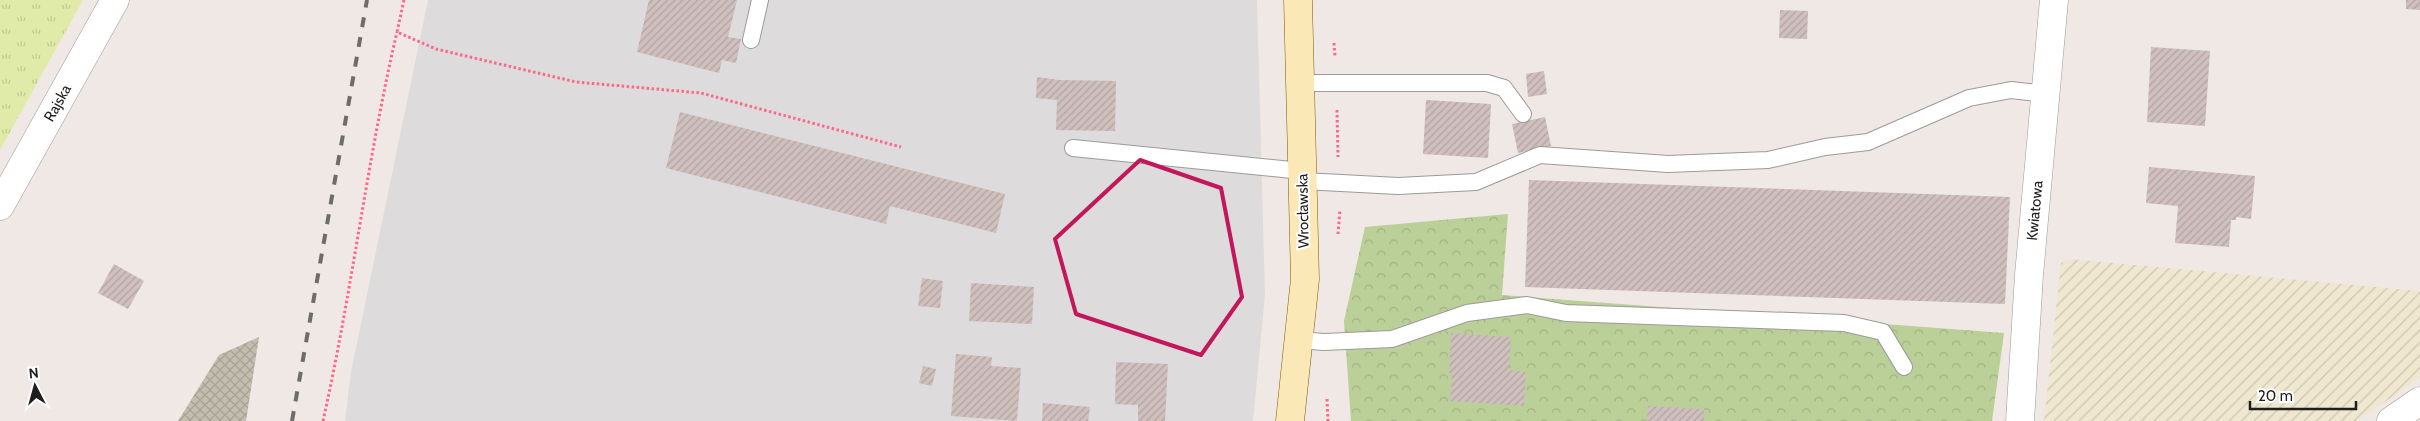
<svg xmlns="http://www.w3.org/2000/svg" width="2420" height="421" font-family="Cabin,sans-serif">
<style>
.residential{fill:#dddbdc}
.construction{fill:url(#construction-cross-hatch)}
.farmland{fill:url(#farmland-furrows)}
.grass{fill:url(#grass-tufts)}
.forest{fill:url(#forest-crowns)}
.building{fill:url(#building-hatch)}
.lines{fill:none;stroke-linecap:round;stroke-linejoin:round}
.service-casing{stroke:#9b9b9b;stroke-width:18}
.minor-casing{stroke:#9b9b9b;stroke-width:29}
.secondary-casing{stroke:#795e02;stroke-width:29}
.path{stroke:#fd688a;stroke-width:3;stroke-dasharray:2.5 2.5;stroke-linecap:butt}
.service{stroke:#fff;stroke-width:16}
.minor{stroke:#fff;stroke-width:28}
.secondary{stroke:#fbe8b7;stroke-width:28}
.rail{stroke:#6c6c6c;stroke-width:4;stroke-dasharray:10 10;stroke-linecap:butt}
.marked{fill:none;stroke:#c2185b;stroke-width:4;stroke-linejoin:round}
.labels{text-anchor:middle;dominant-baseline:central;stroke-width:4;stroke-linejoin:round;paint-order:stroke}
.street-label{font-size:15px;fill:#1e1e1e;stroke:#fff}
</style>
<defs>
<pattern id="construction-cross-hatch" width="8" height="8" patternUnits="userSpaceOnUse" patternTransform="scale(1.25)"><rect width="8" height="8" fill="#c4bdaf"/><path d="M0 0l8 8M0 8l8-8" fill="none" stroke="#a8a296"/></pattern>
<pattern id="farmland-furrows" width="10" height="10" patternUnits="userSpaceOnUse" patternTransform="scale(1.25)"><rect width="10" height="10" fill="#efe7cf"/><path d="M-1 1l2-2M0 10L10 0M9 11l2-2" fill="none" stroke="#ccc6b1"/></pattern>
<pattern id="grass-tufts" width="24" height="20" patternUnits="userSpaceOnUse" patternTransform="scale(1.25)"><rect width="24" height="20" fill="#e0eba9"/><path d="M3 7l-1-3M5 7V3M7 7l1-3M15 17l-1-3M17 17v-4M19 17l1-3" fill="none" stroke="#c0c991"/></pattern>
<pattern id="forest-crowns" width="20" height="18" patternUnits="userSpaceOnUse" patternTransform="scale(1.25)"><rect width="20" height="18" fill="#bbd098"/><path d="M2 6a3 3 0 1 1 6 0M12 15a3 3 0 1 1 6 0" fill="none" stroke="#a0b283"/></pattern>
<pattern id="building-hatch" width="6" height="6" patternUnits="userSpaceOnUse" patternTransform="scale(1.25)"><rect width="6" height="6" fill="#cfbfbd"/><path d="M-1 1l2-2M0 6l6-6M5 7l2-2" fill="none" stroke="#b1a4a2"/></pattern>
</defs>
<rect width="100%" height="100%" fill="#f0e8e4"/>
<path class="residential" d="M428,0H1257L1265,295L1253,421H345L351,372Z"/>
<path class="construction" d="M259,337L246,421H178L219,355Z"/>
<path class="farmland" d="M2070,259L2420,291V378L2357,421H2044L2061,263Z"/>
<path class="grass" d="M0,0H83L0,150Z"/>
<path class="forest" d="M1508,214L1502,295L2004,333L1992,421H1351L1344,321L1365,227Z"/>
<path class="building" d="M649,0H737L728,37L741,39L736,63L722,60L719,73L637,52Z
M2406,0H2420V10L2406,9Z
M1780,10L1808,11L1807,39L1779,38Z
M2151,47L2210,51L2205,126L2147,122Z
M1544,71L1547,94L1528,97L1526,74Z
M1037,77L1059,80L1116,81L1115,131L1056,130L1057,100L1036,98Z
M1426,100L1491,104L1488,158L1423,154Z
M680,112L1005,194L996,233L890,206L886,224L666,168Z
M1545,117L1551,146L1518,153L1512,124Z
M2149,167L2255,176L2251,219L2236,217V220H2231L2229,247L2175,243L2178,206L2146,203Z
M1529,180L2010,197L2005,304L1525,287Z
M114,264L144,281L128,309L98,293Z
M922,278L943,281L940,308L918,306Z
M971,283L1034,287L1032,324L969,321Z
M1451,333L1511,337L1509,370L1526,372L1524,406L1450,401L1452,373H1449Z
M956,354L992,357L991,366L1021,368L1017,421L951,416Z
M1116,362L1168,364L1165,421H1138V405L1115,404Z
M923,366L936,369L932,386L919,383Z
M1043,403L1090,407L1088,421H1042Z
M1648,406L1704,409V421H1647Z"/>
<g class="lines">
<g class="service-casing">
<path id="service" d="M751,40L760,0
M1300,83H1487L1504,88L1523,114
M1073,148L1302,171
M1303,181L1398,186L1476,182L1540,155L1668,164L1768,160L1825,147L1868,142L1969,98L2011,90L2046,94
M1298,340L1324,342L1392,339L1467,313L1527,305L1566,313L1844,323L1883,332L1904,367"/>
</g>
<g class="minor-casing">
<g id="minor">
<path id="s1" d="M0,206L115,0"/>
<path id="s2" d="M2020,421L2029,275L2054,0"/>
<path d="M2391,421L2420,401"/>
</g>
</g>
<g class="secondary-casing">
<path id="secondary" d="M1290,421L1305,279L1298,0"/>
</g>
<path class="path" d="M404,0L397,32L436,49L576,82L701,93L901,147
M1334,43L1335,57
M1337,110L1338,157
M1338,234L1340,210
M1327,399L1328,421
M323,421C352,292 367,160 397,32"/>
<use href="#service" class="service"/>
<use href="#minor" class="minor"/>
<use href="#secondary" class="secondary"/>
<path class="rail" d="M292,421L367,0"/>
</g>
<path class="marked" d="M1140,160L1221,188L1242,297L1201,355L1076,314L1055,239Z"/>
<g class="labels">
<g class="street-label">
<text stroke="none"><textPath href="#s1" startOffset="118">Rajska</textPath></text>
<text stroke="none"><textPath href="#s2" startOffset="211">Kwiatowa</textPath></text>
<text transform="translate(1303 211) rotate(-91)">Wrocławska</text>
</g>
</g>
<g transform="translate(35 386) rotate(354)" stroke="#ffffff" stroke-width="4" paint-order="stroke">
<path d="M0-4L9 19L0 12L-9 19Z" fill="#1e1e1e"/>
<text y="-8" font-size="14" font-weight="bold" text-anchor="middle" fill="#1e1e1e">N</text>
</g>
<path d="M2250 401v8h106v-8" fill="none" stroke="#1e1e1e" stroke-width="2.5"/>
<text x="2258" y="401" font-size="15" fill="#1e1e1e" stroke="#ffffff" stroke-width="4" paint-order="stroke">20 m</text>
</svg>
